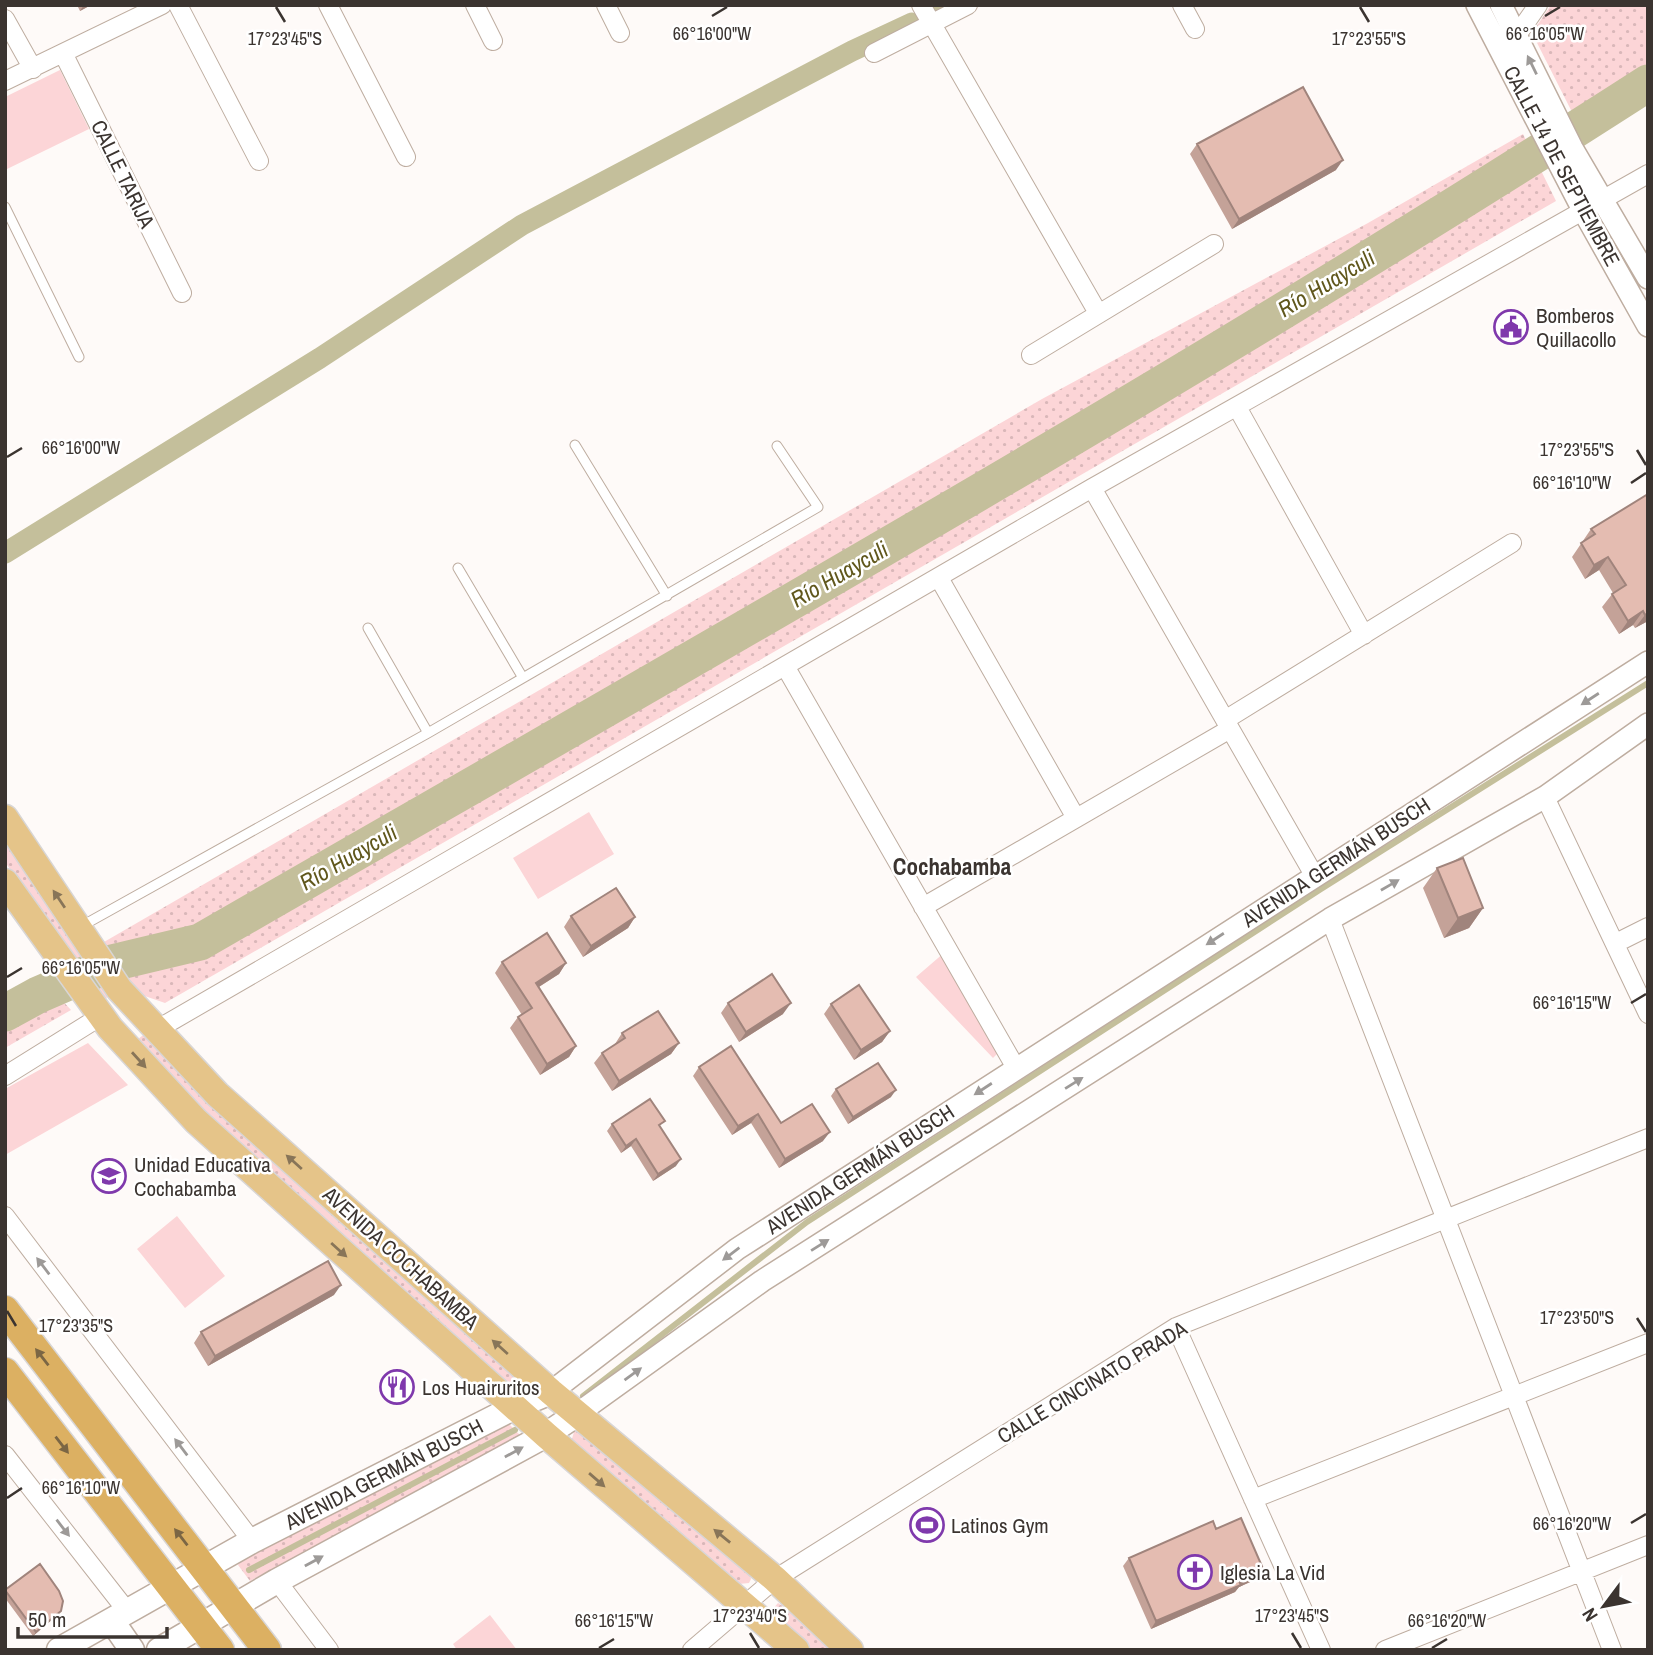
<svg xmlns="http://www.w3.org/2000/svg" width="1653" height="1655" font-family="'Archivo Narrow',sans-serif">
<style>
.grass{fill:url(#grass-dots)}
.park{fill:#fcd5d7}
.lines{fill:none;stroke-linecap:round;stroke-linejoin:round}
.stream{stroke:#c4bf9b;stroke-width:6}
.canal{stroke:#c4bf9b;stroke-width:21}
.river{stroke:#c4bf9b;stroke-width:37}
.service-casing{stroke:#beada0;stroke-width:11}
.minor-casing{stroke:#beada0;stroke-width:20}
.tertiary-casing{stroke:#beada0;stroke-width:24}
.secondary-casing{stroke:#beada0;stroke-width:27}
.primary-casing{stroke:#d8d6d6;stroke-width:29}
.trunk-casing{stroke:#d8d6d6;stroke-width:31}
.service{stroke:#fff;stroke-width:9}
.minor{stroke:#fff;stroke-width:18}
.tertiary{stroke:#fff;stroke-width:21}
.secondary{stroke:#fff;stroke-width:24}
.primary{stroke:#e5c489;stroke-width:26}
.trunk{stroke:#dcb062;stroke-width:28}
.wall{fill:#c4a298}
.shaded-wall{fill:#a0847c}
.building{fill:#e4bcb1;stroke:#a0847c;stroke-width:2}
.oneway{fill:#9d9a98}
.oneway2{fill:#887558}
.oneway3{fill:#7b6644}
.ticks{fill:none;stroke:#3b3430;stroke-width:2.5}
.labels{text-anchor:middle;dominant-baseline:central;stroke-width:5;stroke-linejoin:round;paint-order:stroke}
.street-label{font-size:21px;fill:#3b3430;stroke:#fff}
.poi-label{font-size:21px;fill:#3b3430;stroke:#fff;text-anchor:start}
.water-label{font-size:23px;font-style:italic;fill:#60571c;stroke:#fff}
.neighbourhood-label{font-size:23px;font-weight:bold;fill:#3b3430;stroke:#fff}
.ticks-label{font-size:18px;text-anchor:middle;fill:#3b3430;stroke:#fff;stroke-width:5;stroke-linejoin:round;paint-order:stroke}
</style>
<defs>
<pattern id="grass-dots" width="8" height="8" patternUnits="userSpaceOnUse" patternTransform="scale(1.75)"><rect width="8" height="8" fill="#fcd5d7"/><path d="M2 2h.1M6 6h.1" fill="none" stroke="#d9b7b9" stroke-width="1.8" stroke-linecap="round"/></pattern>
</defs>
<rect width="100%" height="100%" fill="#fefaf8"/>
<path class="grass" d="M1551,5H1648V67L1574,116L1532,33Z
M1523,134L1556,201L231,965L165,1003L139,994L104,942L1042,399L1368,223Z
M5,838L111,994L103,1001L5,862Z
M42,979L71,1010L5,1048V999Z
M146,1033L521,1381L522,1389L517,1392L221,1130L138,1039Z
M506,1421L521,1436L250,1581L238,1565L243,1557Z
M579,1431L749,1573L751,1579L749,1583L739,1584L571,1442L574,1432Z
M778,1603L783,1606L832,1650H812L774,1616L771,1611Z"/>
<path class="park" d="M60,70L89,129L5,170V97Z
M589,812L614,854L538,899L513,858Z
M945,952L1001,1050L993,1058L916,977Z
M88,1043L128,1085L5,1155V1089Z
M177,1216L225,1276L185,1308L137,1249Z
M490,1615L517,1650H457L453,1644Z"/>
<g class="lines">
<path class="stream" d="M583,1396L807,1222L1321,889L1648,683
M249,1570L515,1430"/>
<path class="canal" d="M942,8L947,5
M5,553L320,358L522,225L852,51L912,23"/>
<path class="river" d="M5,1013L38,995L112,963L200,942C686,662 1176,387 1648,83"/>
<g class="service-casing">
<path id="service" d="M5,207L79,357
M575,445L667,596
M458,568L523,678
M368,628L428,733
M80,927L428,733L818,507L777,446"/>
</g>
<g class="minor-casing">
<path id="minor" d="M178,5L259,161
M328,5L406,157
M475,5L493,41
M606,5L620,33
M921,5L1098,313
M1182,5L1195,29
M5,19L33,69
M1507,40L1517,35L1538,5
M874,53L968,5
M64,55L182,293
M5,81L162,5
M1031,355L1214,244
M1237,407L1364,635
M1092,488L1314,875
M939,578L1076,818
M785,666L1016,1068
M1225,720L1512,543
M1545,797L1648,1014
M923,907L1230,729
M1330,919L1612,1650
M1616,943L1648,927
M156,1030L1092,488L1648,174
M5,1076L101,1016
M5,1216L252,1541
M1176,1327L1321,1650
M5,1455L127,1611
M1253,1499L1648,1343
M277,1581L329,1650
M692,1650L775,1579L1176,1327L1648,1138
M1385,1650L1648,1545"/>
</g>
<g class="tertiary-casing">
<path id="tertiary" d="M1477,5L1584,212L1648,326
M1501,5L1572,148L1648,278
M551,1392L737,1249L1648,662
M577,1414L762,1281L1330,919L1545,797L1648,724"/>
</g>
<g class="secondary-casing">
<path id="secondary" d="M112,1621L132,1650
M59,1650L252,1541L515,1407L551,1392
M159,1650L277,1581L546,1435L577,1414"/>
</g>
<g class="primary-casing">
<path id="primary" d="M5,818L119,989L217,1094L551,1392L775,1579L850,1650
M5,882L110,1028L196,1121L546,1435L796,1650"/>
</g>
<g class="trunk-casing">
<path id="trunk" d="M5,1310L267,1650
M5,1372L220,1650"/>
</g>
<use href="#service" class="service"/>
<use href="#minor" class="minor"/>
<use href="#tertiary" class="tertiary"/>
<use href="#secondary" class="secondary"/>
<use href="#primary" class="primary"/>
<use href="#trunk" class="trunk"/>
</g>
<path class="wall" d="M77,5H91L80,11Z
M1197,144L1336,170L1232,229L1190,154Z
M1648,494V621L1635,628L1633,625L1619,634L1602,607L1613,593L1599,570L1585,579L1572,557L1591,529Z
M1437,868L1483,908L1469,928L1444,938L1423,888Z
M571,916L635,917L628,928L583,957L564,927Z
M502,962L566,963L559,974L539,987L576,1046L569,1057L540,1075L510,1028L518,1017L522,1015L495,973Z
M728,1003L783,1014L739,1042L721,1013Z
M831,1004L890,1031L882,1042L854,1060L824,1014Z
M622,1033L679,1043L671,1054L612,1091L594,1063L602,1053L615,1044Z
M699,1067L781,1123L823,1141L779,1168L751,1123L732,1135L693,1076Z
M836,1089L891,1097L848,1124L831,1096Z
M612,1124L660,1127L676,1166L653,1181L631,1146L621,1153L607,1131Z
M334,1295L208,1366L194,1343L201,1332Z
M1216,1529L1264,1571L1259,1578L1239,1587L1235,1592L1151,1629L1123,1566L1129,1558Z
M5,1590L58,1614L33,1636L5,1598Z"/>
<path class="shaded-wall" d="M84,5H91L80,11Z
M1343,160L1336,170L1232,229L1239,219Z
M1608,557L1599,570L1585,579L1594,565Z
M1643,611L1633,625L1619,634L1628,621Z
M1648,613V621L1635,628L1645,615Z
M1483,908L1469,928L1444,938L1458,918Z
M635,917L628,928L583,957L591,946Z
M566,963L559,974L529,993L536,983Z
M791,1003L783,1014L739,1042L746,1032Z
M890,1031L882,1042L854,1060L861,1050Z
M679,1043L671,1054L612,1091L619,1081Z
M576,1046L569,1057L540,1075L547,1064Z
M896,1090L891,1097L848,1124L853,1117Z
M758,1114L751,1123L732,1135L738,1126Z
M830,1132L823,1141L779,1168L785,1159Z
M636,1139L631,1146L621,1153L626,1146Z
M681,1159L676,1166L653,1181L658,1174Z
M341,1285L334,1295L208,1366L215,1356Z
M1264,1571L1259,1578L1239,1587L1235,1592L1151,1629L1156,1621L1239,1581Z
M61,1611L58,1614L33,1636L36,1632Z"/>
<path class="building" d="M1303,87L1343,160L1239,219L1197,144Z
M1648,494V613L1645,615L1643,611L1628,621L1612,594L1626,585L1608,557L1594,565L1581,543L1595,534L1591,529Z
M1463,858L1483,908L1458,918L1437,868Z
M616,888L635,917L591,946L571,916Z
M547,933L566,963L536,983L576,1046L547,1064L518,1017L532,1008L502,962Z
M772,974L791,1003L746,1032L728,1003Z
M859,985L890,1031L861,1050L831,1004Z
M658,1011L679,1043L619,1081L602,1053L625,1038L622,1033Z
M731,1046L781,1123L812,1104L830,1132L785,1159L758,1114L738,1126L699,1067Z
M878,1063L896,1090L853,1117L836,1089Z
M650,1099L665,1121L659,1125L681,1159L658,1174L636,1139L626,1146L612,1124Z
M328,1261L341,1285L215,1356L201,1332Z
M1241,1518L1264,1571L1239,1581L1241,1585L1156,1621L1129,1558L1213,1521L1216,1529Z
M40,1564L59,1591L63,1601L61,1611L36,1632L5,1590Z"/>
<defs><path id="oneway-solid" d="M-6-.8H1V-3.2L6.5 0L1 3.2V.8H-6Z" transform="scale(1.75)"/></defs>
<g class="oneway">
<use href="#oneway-solid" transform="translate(1532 65) rotate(-116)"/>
<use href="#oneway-solid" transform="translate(1590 699) rotate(147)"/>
<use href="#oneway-solid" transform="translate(1390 885) rotate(-30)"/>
<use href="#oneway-solid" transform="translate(1215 939) rotate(147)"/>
<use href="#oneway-solid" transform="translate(1074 1083) rotate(-32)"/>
<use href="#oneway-solid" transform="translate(983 1089) rotate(147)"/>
<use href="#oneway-solid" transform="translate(820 1245) rotate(-32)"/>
<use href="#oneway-solid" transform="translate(731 1254) rotate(143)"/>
<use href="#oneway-solid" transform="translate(43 1266) rotate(-127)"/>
<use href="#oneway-solid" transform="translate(633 1374) rotate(-36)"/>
<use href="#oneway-solid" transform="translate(181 1447) rotate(-127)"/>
<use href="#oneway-solid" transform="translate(514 1452) rotate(-29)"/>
<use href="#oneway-solid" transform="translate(63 1528) rotate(52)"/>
<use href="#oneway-solid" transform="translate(314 1561) rotate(-29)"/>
</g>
<g class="oneway2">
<use href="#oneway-solid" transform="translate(59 899) rotate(-124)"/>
<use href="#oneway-solid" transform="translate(139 1060) rotate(48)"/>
<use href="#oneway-solid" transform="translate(294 1162) rotate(-138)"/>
<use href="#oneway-solid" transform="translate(339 1250) rotate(42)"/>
<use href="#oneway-solid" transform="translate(500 1347) rotate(-138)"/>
<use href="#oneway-solid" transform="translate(597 1480) rotate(41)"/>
<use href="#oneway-solid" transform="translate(722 1536) rotate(-141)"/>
</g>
<g class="oneway3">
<use href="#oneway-solid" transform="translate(42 1357) rotate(-128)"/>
<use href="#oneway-solid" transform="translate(62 1445) rotate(52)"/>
<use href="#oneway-solid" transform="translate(181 1537) rotate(-128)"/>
</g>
<path class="ticks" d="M276,7L285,22M1360,7L1369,22M712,16L727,7M1545,16L1560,7M1637,450L1646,465M7,457L22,448M1631,483L1646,473M7,977L22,968M1631,1003L1646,994M7,1311L16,1326M1637,1318L1646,1332M7,1498L22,1488M1631,1523L1646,1514M750,1633L759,1648M1292,1633L1301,1648M599,1648L614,1639M1432,1648L1447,1639"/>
<defs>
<g id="civic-ring" transform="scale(1.75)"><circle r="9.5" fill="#fff" stroke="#7f39ac" stroke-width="1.5"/><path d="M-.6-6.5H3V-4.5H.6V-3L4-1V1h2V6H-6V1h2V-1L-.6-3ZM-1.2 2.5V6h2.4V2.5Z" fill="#7f39ac"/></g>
<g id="school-ring" transform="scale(1.75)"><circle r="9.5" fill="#fff" stroke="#7f39ac" stroke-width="1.5"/><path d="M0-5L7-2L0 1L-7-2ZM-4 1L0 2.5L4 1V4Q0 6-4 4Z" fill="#7f39ac"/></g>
<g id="restaurant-ring" transform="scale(1.75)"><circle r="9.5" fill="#fff" stroke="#7f39ac" stroke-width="1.5"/><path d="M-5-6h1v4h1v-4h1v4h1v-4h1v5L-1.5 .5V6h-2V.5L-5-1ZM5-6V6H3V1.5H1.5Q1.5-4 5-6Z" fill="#7f39ac"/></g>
<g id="stadium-ring" transform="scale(1.75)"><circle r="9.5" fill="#fff" stroke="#7f39ac" stroke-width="1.5"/><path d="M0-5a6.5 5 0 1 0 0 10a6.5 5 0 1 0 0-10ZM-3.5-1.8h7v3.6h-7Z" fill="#7f39ac"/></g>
<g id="church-ring" transform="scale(1.75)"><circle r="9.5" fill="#fff" stroke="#7f39ac" stroke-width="1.5"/><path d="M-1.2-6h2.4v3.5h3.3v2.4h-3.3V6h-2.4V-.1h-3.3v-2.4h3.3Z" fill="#7f39ac"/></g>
</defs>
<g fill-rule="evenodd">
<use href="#civic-ring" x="1511" y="327"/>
<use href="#school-ring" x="109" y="1176"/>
<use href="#restaurant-ring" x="397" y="1387"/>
<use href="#stadium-ring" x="927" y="1525"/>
<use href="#church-ring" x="1195" y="1572"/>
</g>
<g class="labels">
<g class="street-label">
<text transform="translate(1562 166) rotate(62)">CALLE 14 DE SEPTIEMBRE</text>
<text transform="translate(123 174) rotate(64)">CALLE TARIJA</text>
<text transform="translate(1336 862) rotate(-33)">AVENIDA GERMÁN BUSCH</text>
<text transform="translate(860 1169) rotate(-33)">AVENIDA GERMÁN BUSCH</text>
<text transform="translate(401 1258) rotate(42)">AVENIDA COCHABAMBA</text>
<text transform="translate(1092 1382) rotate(-31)">CALLE CINCINATO PRADA</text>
<text transform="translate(384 1474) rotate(-27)">AVENIDA GERMÁN BUSCH</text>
</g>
<g class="poi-label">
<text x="1536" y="315">Bomberos<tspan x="1536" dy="24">Quillacollo</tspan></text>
<text x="134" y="1164">Unidad Educativa<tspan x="134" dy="24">Cochabamba</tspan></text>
<text x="422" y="1387">Los Huairuritos</text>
<text x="951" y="1525">Latinos Gym</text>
<text x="1220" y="1572">Iglesia La Vid</text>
</g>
<g class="water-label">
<text transform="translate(1326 283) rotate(-31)">Río Huayculi</text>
<text transform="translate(839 574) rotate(-30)">Río Huayculi</text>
<text transform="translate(348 857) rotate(-30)">Río Huayculi</text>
</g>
<g class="neighbourhood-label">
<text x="952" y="866">Cochabamba</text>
</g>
</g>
<g class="ticks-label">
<text x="712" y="40">66°16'00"W</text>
<text x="1545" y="40">66°16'05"W</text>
<text x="285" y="45">17°23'45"S</text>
<text x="1369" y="45">17°23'55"S</text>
<text x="81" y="454">66°16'00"W</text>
<text x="1577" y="456">17°23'55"S</text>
<text x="1572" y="489">66°16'10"W</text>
<text x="81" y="974">66°16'05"W</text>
<text x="1572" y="1009">66°16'15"W</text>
<text x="1577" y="1324">17°23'50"S</text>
<text x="76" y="1332">17°23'35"S</text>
<text x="81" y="1494">66°16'10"W</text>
<text x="1572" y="1530">66°16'20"W</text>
<text x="750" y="1622">17°23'40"S</text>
<text x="1292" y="1622">17°23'45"S</text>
<text x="614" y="1627">66°16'15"W</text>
<text x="1447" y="1627">66°16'20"W</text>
</g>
<rect width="1653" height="1655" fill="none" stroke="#3b3430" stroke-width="14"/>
<g transform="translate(1604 1606) rotate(238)" stroke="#ffffff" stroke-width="5" paint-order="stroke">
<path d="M0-5L12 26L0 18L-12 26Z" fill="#3b3430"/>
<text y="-10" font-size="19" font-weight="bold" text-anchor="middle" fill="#3b3430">N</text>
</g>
<path d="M18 1627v10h149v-10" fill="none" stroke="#3b3430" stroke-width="3.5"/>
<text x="28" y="1627" font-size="21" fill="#3b3430" stroke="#ffffff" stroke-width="5" paint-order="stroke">50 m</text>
</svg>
